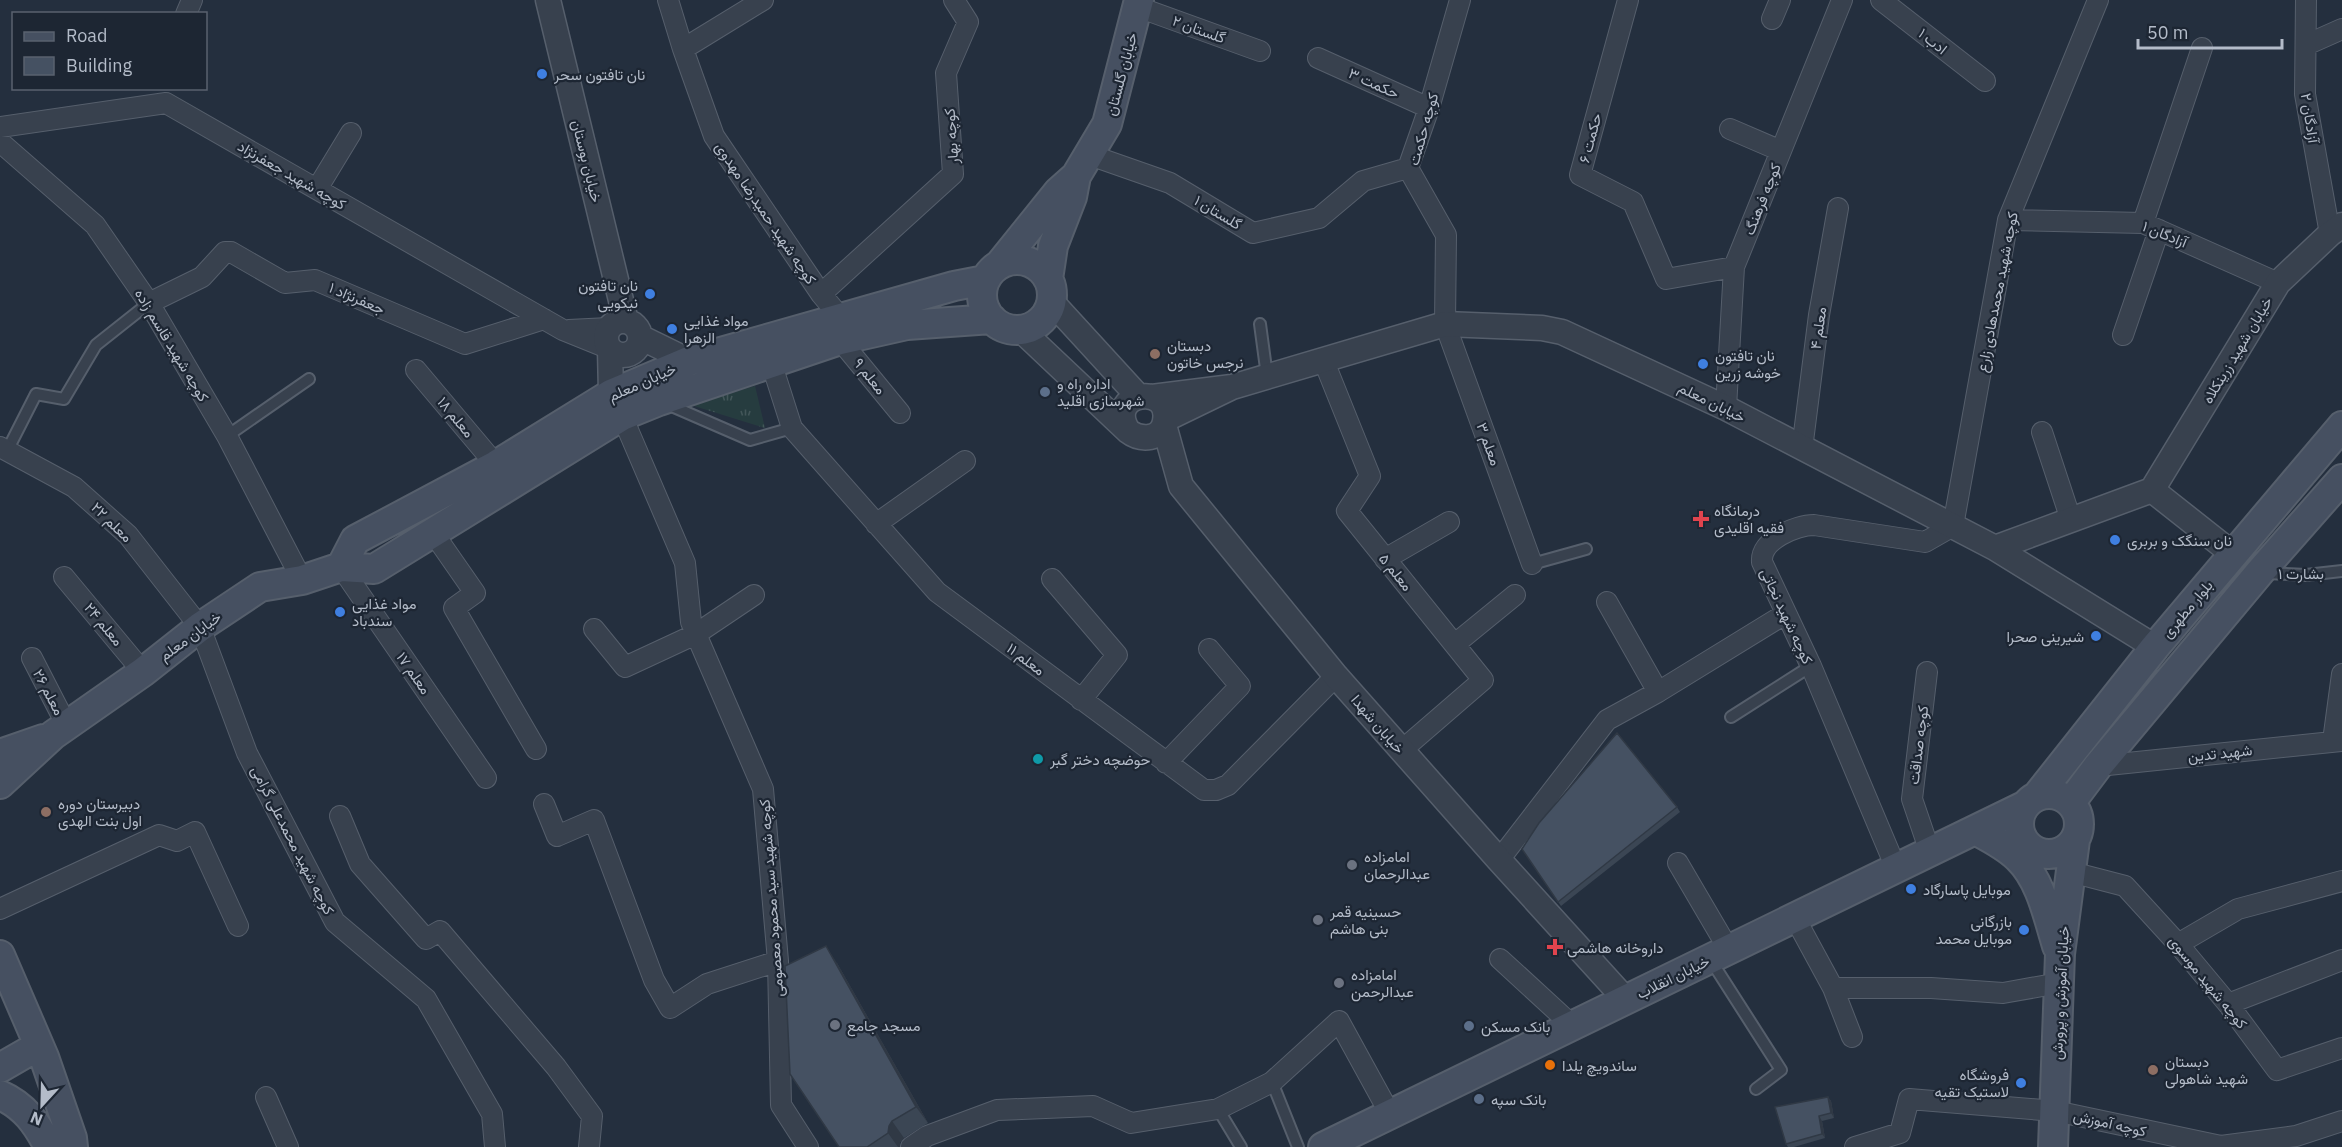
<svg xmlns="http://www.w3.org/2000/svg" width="2342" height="1147" font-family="'IBM Plex Sans',Vazirmatn,sans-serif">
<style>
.park{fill:url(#park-tufts)}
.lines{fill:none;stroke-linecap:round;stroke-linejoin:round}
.service-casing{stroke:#565f6c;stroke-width:14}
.minor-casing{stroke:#565f6c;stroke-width:22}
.tertiary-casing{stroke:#565f6c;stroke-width:27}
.secondary-casing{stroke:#565f6c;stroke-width:32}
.service{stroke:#38414e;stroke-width:10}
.minor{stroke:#38414e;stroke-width:20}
.tertiary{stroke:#38414e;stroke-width:24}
.secondary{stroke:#465061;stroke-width:28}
.wall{fill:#3b4654}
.shaded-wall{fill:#303945}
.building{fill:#455162;stroke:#303945;stroke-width:1.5}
.shop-dot{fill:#3f7fe0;stroke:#1d2633;stroke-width:2}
.education-dot{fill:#8d6e63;stroke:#1d2633;stroke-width:2}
.service-dot{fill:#5c6f8a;stroke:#1d2633;stroke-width:2}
.health-dot{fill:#e0444e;stroke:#1d2633;stroke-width:2}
.culture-dot{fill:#0f9aa8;stroke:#1d2633;stroke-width:2}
.worship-dot{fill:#6b7280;stroke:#1d2633;stroke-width:2}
.food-dot{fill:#e8710a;stroke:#1d2633;stroke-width:2}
.labels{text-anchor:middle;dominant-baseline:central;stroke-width:4.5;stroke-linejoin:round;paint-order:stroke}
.street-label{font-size:15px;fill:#b4bcc9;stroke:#1d2633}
.poi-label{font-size:15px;fill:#b4bcc9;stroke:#1d2633;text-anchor:start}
</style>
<defs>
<pattern id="park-tufts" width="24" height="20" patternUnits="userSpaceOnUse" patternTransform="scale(1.5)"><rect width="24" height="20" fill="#263c3f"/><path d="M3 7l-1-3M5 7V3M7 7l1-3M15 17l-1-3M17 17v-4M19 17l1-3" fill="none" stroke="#435659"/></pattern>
</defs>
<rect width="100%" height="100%" fill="#242f3e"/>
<path class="park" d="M755,386L765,428L691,405Z"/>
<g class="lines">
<g class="service-casing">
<path id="service" d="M1260,324L1267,376
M667,404L750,440L792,428
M227,436L309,379
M7,451L36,394L64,399L96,345L149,303
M1532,564L1586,549
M2266,573L2306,575L2342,571
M1731,717L1811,666
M1710,959L1781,1070L1756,1089
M1272,1082L1298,1147
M1218,1109L1241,1147"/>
</g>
<g class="minor-casing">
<path id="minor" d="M668,0L683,49L714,136L821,294L841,318
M1460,0L1429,108L1408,168L1446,235L1445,324L1532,564
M1628,0L1580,175L1633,202L1666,279L1734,267
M1881,0L1985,81
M2306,0L2305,94L2330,234
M1138,7L1260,51
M186,14L192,0
M1772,19L1780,0
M2306,45L2342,29
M683,49L763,0
M1318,58L1429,108
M0,127L166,103L563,330L610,349
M1730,129L1781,151
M0,142L95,225L149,303L227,436L302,580
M1090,155L1170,183L1253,233L1319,218L1363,181L1408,168
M317,189L351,133
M2008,220L2143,223L2278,283
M2143,223L2202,48
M821,294L953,174L946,73L968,22L954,0
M149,303L202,277L225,252H231L285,283L315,280L465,344L544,319
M569,330L609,328
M2123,335L2159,230
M840,340L900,413
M1323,359L1370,476L1347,511L1483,680L1402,750
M771,362L792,428L937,592L1204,790H1216L1228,785L1336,676
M416,370L496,465
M1726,408L1734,267L1842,0
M622,416L685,563L691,622L696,634L763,789L778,961L781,1105L808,1147
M2042,432L2071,520
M0,447L74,487L128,535L200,627L247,753L335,922L426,999L492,1114L495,1147
M1802,449L1819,315L1838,208
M876,524L965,461
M434,534L475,593L454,608L536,749
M1385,559L1449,522
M341,567L486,778
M64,577L143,672
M1052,579L1117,655L1081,700
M1607,602L1658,692
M594,629L625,667L696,634L754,595
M1455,644L1515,595
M32,658L67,726
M1927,672L1912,799L1930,852
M2333,741L2342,674
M1166,763L1240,686L1209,649
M2098,766L2342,741
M544,804L557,836L594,820L654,980L670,1008L707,984L778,961
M340,816L360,864L426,939L440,931L556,1067L592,1116L589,1147
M1499,860L1607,720L1658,692L1785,614
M1678,863L1729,950
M1896,868L1811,666L1762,562C1760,540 1796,525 1814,525L1925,542L1953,526L2008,220L2098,0
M2071,872L2125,886L2178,944L2228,1004L2277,1070L2342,1048
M0,909L159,835L177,841L195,832L238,926
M1795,918L1833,988L1852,1037
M2178,944L2238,909L2342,881
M1500,959L1573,1026
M1833,988H1931L2003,993L2059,983
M2228,1004L2342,960
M266,1097L288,1147
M911,1147L927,1136L997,1110L1093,1106L1131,1123L1218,1109L1272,1082L1339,1021L1390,1114
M1855,1147L1900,1133L1909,1099L2055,1111L2221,1146L2296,1136L2342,1121"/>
</g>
<g class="tertiary-casing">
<path id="tertiary" d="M548,0L626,321
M1051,301L1138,396
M606 338a17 17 0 1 1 34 0a17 17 0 1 1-34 0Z
M1021,330L1128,431C1141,441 1162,440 1165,421C1172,382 1104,392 1128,431
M640,337L689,361
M610,349L611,394
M1232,387L1445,324L1542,328L1562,332L1726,408L1995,548L2155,647
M1152,397L1232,387L1166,419
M1164,425L1181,486L1336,676L1499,860L1626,1000
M2152,490L2233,554
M1995,548L2152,490L2278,283L2330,234L2342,225"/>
</g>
<g class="secondary-casing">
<path id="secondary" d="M1076,176L1107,124L1139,0
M982 295a35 35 0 1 1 70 0a35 35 0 1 1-70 0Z
M1000,264L1058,192L1076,176L1072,197L1053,246L1048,279
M341,567L355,540L496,465L611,394L689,361L954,286L985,280
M0,754L43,739
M0,784L53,735L143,672L200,627L260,587L302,580L341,567L374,569L622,416L659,401L840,340L907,325L992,319
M2019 824a30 30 0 1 1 60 0a30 30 0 1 1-60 0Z
M2037,796L2155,647L2342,426
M2071,802L2098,766L2260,572L2342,479
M1975,830C1990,838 2006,846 2018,858C2041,880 2048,917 2057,946
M0,955L44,1057L72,1138L73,1147
M0,1068L38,1046
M0,1095C25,1106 37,1124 49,1147
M1323,1147L2024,806
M2053,1147L2060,954L2075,840"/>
</g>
<use href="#service" class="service"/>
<use href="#minor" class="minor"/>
<use href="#tertiary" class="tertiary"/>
<use href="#secondary" class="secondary"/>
</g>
<path class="wall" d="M1677,807L1680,812L1561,906L1522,849Z
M837,963L928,1123L904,1138L900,1142V1147H839Z
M1828,1097L1831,1101L1834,1118L1822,1121L1825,1138L1794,1147H1788L1786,1144Z"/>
<path class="shaded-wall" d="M826,946L837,963L928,1123L916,1107Z
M1828,1097L1831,1101L1834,1118L1831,1113Z
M1819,1116L1822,1121L1825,1138L1822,1134Z
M892,1121L904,1138L900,1142V1147H898L888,1133L889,1126Z"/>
<path class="building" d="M1617,733L1677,807L1558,902L1522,849L1539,823Z
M826,946L916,1107L892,1121L889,1126L888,1133L867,1147H839L790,1074L785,966Z
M1828,1097L1831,1113L1819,1116L1822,1134L1786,1144L1775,1107Z"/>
<g class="shop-dot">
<circle cx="542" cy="74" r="6"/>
<circle cx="650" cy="294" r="6"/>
<circle cx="672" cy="329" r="6"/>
<circle cx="1703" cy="364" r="6"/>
<circle cx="2115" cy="540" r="6"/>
<circle cx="340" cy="612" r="6"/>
<circle cx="2096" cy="636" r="6"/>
<circle cx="1911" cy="889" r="6"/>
<circle cx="2024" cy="930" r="6"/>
<circle cx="2021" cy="1083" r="6"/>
</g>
<g class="education-dot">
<circle cx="1155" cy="354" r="6"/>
<circle cx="46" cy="812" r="6"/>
<circle cx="2153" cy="1070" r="6"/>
</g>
<g class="service-dot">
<circle cx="1045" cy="392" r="6"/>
<circle cx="1469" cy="1026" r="6"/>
<circle cx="1479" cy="1099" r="6"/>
</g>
<g class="health-dot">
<path d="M1698 510h6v6h6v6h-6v6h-6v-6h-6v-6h6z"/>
<path d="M1552 938h6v6h6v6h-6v6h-6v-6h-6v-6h6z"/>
</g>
<circle class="culture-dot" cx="1038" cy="759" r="6"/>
<g class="worship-dot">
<circle cx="1352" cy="865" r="6"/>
<circle cx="1318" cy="920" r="6"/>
<circle cx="1339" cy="983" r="6"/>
<circle cx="835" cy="1025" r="6"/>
</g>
<circle class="food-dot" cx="1550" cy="1065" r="6"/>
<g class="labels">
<g class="street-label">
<text transform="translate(1199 29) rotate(20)">گلستان ۲</text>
<text transform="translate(1933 41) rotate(38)">ادب ۱</text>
<text transform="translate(1121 74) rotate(-75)">خیابان گلستان</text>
<text transform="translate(1374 83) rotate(24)">حکمت ۳</text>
<text transform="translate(2310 118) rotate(81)">آزادگان ۲</text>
<text transform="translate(1423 129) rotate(-74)">کوچه حکمت</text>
<text transform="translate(951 136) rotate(-94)">کوچه بهار</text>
<text transform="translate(1590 138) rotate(-75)">حکمت ۶</text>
<text transform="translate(587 161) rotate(76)">خیابان بوستان</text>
<text transform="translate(292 175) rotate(30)">کوچه شهید جعفرنژاد</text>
<text transform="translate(1762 199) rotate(-68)">کوچه فرهنگ</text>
<text transform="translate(1218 212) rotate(31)">گلستان ۱</text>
<text transform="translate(766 213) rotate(56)">کوچه شهید حمیدرضا مهدوی</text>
<text transform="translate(2165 234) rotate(22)">آزادگان ۱</text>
<text transform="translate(1997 292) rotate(-79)">کوچه شهید محمدهادی زارع</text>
<text transform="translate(357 298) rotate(23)">جعفرنژاد ۱</text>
<text transform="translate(1818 328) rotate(-82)">معلم ۴</text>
<text transform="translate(172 345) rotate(59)">کوچه شهید قاسم زاده</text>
<text transform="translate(2237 350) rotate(-59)">خیابان شهید زرینکلاه</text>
<text transform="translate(870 376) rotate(51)">معلم ۹</text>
<text transform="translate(642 382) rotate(-24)">خیابان معلم</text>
<text transform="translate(1712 402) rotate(26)">خیابان معلم</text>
<text transform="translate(456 417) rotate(50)">معلم ۱۸</text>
<text transform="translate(1489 444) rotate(70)">معلم ۳</text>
<text transform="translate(112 522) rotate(44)">معلم ۲۲</text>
<text transform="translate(1396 572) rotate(51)">معلم ۵</text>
<text x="2301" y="573">بشارت ۱</text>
<text transform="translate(2187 609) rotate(-50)">بلوار مطهری</text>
<text transform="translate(1787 616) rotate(65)">کوچه شهید نجاتی</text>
<text transform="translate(104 624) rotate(50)">معلم ۲۴</text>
<text transform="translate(190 636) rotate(-36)">خیابان معلم</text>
<text transform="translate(1026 659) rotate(37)">معلم ۱۱</text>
<text transform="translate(414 673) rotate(55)">معلم ۱۷</text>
<text transform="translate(49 692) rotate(62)">معلم ۲۶</text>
<text transform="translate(1378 724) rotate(49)">خیابان شهدا</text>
<text transform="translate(1918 745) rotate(-83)">کوچه صداقت</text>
<text transform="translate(2220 753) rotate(-6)">شهید تدین</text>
<text transform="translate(293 840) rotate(63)">کوچه شهید محمدعلی گرامی</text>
<text transform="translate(771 898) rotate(-94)">کوچه شهید سید محمود معصومی</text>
<text transform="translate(1673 977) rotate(-26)">خیابان انقلاب</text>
<text transform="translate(2208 982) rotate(51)">کوچه شهید موسوی</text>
<text transform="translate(2060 993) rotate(-87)">خیابان آموزش و پرورش</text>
<text transform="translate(2110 1123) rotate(13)">کوچه آموزش</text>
</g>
<g class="poi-label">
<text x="554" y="74">نان تافتون سحر</text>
<text x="638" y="285" text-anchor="end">نان تافتون<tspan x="638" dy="17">نیکویی</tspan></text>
<text x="684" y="320">مواد غذایی<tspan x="684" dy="17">الزهرا</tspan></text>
<text x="1167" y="345">دبستان<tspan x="1167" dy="17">نرجس خاتون</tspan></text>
<text x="1715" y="355">نان تافتون<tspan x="1715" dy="17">خوشه زرین</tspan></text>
<text x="1057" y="383">اداره راه و<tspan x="1057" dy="17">شهرسازی اقلید</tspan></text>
<text x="1714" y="510">درمانگاه<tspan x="1714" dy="17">فقیه اقلیدی</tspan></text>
<text x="2127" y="540">نان سنگک و بربری</text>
<text x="352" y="603">مواد غذایی<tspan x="352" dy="17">سندباد</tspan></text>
<text x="2084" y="636" text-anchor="end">شیرینی صحرا</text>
<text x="1050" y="759">حوضچه دختر گبر</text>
<text x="58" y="803">دبیرستان دوره<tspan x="58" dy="17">اول بنت الهدی</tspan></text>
<text x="1364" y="856">امامزاده<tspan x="1364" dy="17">عبدالرحمان</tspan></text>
<text x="1923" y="889">موبایل پاسارگاد</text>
<text x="1330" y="911">حسینیه قمر<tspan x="1330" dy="17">بنی هاشم</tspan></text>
<text x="2012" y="921" text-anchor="end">بازرگانی<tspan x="2012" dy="17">موبایل محمد</tspan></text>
<text x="1567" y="947">داروخانه هاشمی</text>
<text x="1351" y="974">امامزاده<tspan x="1351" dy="17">عبدالرحمن</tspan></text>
<text x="847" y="1025">مسجد جامع</text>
<text x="1481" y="1026">بانک مسکن</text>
<text x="2165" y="1061">دبستان<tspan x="2165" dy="17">شهید شاهولی</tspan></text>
<text x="1562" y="1065">ساندویچ یلدا</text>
<text x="2009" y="1074" text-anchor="end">فروشگاه<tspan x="2009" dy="17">لاستیک تقیه</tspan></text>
<text x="1491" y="1099">بانک سپه</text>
</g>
</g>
<rect x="12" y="12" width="195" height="78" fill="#1d2633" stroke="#59626f" stroke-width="1.5"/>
<rect x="24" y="32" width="30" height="9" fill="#465061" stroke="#59626f" stroke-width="1.5"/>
<text x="66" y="42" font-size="18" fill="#b4bcc9">Road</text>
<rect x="24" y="57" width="30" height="18" fill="#455162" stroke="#59626f" stroke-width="1.5"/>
<text x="66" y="72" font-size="18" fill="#b4bcc9">Building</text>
<g transform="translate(42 1105) rotate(202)" stroke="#1d2633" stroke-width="4.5" paint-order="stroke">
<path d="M0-4.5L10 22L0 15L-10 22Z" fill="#b4bcc9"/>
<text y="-9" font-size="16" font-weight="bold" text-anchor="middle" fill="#b4bcc9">N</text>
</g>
<path d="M2138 39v9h144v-9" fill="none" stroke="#b4bcc9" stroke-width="3"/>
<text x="2147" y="39" font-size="18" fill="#b4bcc9" stroke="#1d2633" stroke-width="4.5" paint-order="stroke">50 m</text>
</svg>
